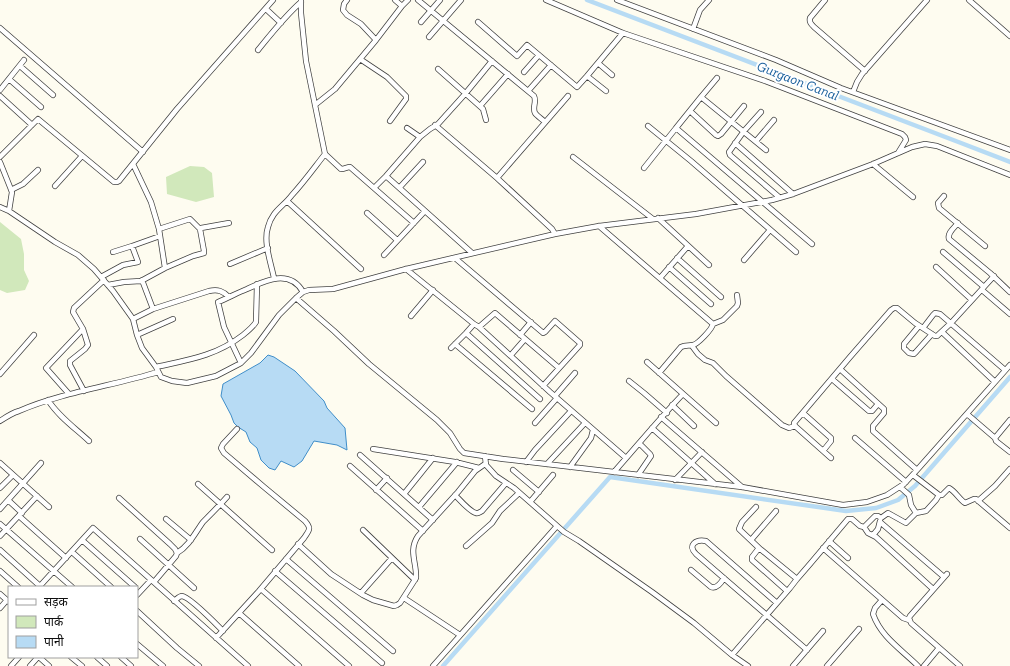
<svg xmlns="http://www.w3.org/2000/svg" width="1010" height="666" font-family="'Zilla Slab','Noto Sans Devanagari',serif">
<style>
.green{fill:#d1e8bb}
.water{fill:#b7dbf4;stroke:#408ec9}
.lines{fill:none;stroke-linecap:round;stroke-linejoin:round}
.canal{stroke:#b7dbf4;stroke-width:4.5}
.minor-casing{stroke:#414141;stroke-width:6}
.minor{stroke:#fff;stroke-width:4.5}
.labels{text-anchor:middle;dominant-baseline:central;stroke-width:4;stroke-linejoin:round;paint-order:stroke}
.water-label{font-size:14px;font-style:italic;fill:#1b609c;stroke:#fff}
</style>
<rect width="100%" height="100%" fill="#fefcf0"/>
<path class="green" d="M190,166L204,167L212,173L214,197L196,202L167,194L166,177Z
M0,222L21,239L24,254V270L29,281L25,290L7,293L0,290Z"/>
<path class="water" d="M268,355L274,357L295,371L324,401L327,408L345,428L347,450L337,445L314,441L302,461L294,467L281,461L275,470L269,468L261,460L257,448L250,442L246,432L238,427L234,423L231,415L221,396L223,384L260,363Z"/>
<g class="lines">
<path class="canal" d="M587,0L961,143L1010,162
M443,666L610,477L846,511L876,508L898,500L915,486L1010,377"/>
<g class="minor-casing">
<path id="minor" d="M347,0L344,4L343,10L347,15L361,24L376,40
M395,0L402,6L408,0
M418,0L534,96C537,102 532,107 535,113C537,116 542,119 545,122
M546,0L623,33L765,81L902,134L905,137L906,140L898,153
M617,0L776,60L841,88L1010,150
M825,0L810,18C809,22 811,24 814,27L865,71
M969,0L1010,36
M266,9L281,23
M421,22L440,0
M478,22L517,56L527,45L577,87L587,76L623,33
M0,28L143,152
M693,29L700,10L709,0
M429,37L461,0
M258,50C271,34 285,16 301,2
M360,59L387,77L406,96V99L390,121
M598,63L612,75
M20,66L53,95
M438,69L483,109L486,120
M524,72L539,55
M587,76L606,91
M717,78L701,97L766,150
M9,79L41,107
M0,90L24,60
M528,91L551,65
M853,92L857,82L862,74L927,0
M0,96L32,125
M315,105L335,89L376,40L402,6
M480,106L508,74
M690,111L716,135L718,136L721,134L744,106
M761,112L744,131L729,152L730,155L779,197
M435,125L497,178L552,229L555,234
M648,126L691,161L796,252
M407,128L420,137
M676,128L701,97
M756,141L774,120
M735,143L793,194
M325,154L341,169C345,169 347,167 350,167L414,223
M0,157L38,119L114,182H117L119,181L177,109L273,0
M573,157L653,219
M0,162L12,192L9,211
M133,164L151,202L159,229L165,268
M873,164L913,197
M644,168L676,128L812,244
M386,176L472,253
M497,178L568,96
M55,186L82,156
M400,187L423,162
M374,188L386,176L420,137L430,129L438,124L465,94L492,61
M11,190L23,184L38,170
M944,196L938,203L939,208L985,246
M287,201L361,269
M0,207L9,211L55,242L78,255L94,269L113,291L133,319L137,335L142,348L156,367L161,377L172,381L187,383L216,376L241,363L251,353L279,315L296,298L303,292L309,290L333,289L406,269L555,234L599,226L696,214L772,200L793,194L873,164L912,147L925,144L937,146L1010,175
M367,213L397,240
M658,218L709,265
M958,223C954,228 947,233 949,239L990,273L1010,292
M599,226L713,324C712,329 698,344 693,345C689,346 685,345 681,347L659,373
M159,229L190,219L200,229
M113,252L132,246L160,236
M943,252L984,287
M384,255L425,211
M455,258L542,332L543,333L545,332L555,321L580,343V345L543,386
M677,258L721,297
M744,260L770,230
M230,264L268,248
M669,267L711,304
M936,267L972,300
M406,269L474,324L479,327L550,392L626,458
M101,277L123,265L138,262L132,246
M274,278C271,263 263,242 268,227C272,211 283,207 292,195C304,182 314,168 325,154L306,61L301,13V0
M660,278L688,246
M142,280L153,309
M108,285L124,282L141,281L165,268L193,256L204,253V251L200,229L201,228L229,223
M982,290L1010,314
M296,298L334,331L369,364L437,420L450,433L460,449L464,453L503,459L742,487L843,505L867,502L887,495L904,484L917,470L1010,365
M411,316L433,290
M133,319L153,309L209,291C218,289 223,291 229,297
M713,324L723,320L737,306L738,303L737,295
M919,326L904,344V348L909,353L914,354L915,353L932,334
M479,327L495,313L559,368
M923,328L933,315L935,313L940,314L1005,370
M942,332L995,382
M466,333L540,399
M137,335L173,319
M520,335L531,322
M455,344L532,409
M692,346L698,354L705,360L713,363L726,376L782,425L789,428L795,426
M451,348L466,333L474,324
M511,355L525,339
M647,362L716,423
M241,363L224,327L218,302C228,298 237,293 247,289C266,280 290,269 303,292
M156,367C188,360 216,356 243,335C248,331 253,327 256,322L257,284
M840,369L884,409V413L873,426V431L917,470
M0,374L34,335
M832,379L869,411H872L878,404
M629,381L644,393L667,413
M84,391L70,365V361L85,349L88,345L83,329L73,312L74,308L104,280
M69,394L46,368L83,329
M555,396L575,373
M48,400C58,416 75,428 89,441
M672,405L694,426
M803,413L831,438V441L823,451
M967,414L995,438
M661,417L742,487
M1010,420L995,438L996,441L1010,452
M0,421C6,417 12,413 19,411C63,392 112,386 158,372
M535,423L557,398
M652,428L715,484
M855,438L906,482
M373,449L455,462L479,468
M360,455L433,520
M485,456L486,465L496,476L514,488L564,532L579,541L652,592L694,623L732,655L748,666
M831,458L795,426L794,423L850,357L891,310L894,308H897L915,323L935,336H937L951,323L994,276
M526,462L535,450L571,411
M0,463L49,507
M547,464L585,423
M350,466L423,531
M570,467L591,438L593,430
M513,470L539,492
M614,472C637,446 659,419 683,394
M638,475L651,456L650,454L639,443
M913,475L939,495H942L949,488C955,491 959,499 965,503L974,499H976L1010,528
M675,480L702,452
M198,484L272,550
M900,487L909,495L911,505L916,513
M0,488L13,475
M376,490L387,478
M404,494L433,458
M455,495C460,500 470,512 476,513C478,514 480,512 482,511L506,483
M119,498L170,544L175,549L177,553L176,556L154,582
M8,500L22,513
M978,501L995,486L1010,469
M530,502L553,475
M419,507L457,462
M756,507L742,522L739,529L759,548
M0,509L41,463
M19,516L66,558
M166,519L191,540
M880,522L944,577
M0,524L72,587
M864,527L868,533L876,537L933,589
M363,530L415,580
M873,535L878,529L880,521
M0,536L37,496
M140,539L194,588
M82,540L135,587
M751,540L776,511
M829,541L848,558
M298,544L331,574L363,595L373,600L394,606L397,605L400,603L416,578C417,563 408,551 418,536L458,492L475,471L485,464
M466,546L483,531L492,523L500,511L519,493
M823,548L903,618L909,620
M0,550L41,587
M72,552L111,587
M177,553C189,546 195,533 203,522C211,514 219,506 227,497
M286,559L393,651
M691,570L711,587C717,589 721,583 724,578
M0,571L18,587
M275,571L382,663
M947,574L910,616L909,618L911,623L960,666
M39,587L93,528L248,666
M261,589L349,666
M787,591L752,560V557L759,548L797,579
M361,593L392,558
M0,594L9,602
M137,595L151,580
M404,598L460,635
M882,600L875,608L873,614C881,637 901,649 918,666
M174,601C177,599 179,596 182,596C190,597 216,624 223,631
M777,603L706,541C696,539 687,545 696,554L807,650
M0,608L7,600
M137,611L177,648L199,666
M239,613L299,666
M216,638L259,591L304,538C309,530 312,529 305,521L264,487L224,453L221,448L223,444L237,429
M137,644L163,666
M732,655L790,588L797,579L810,564L848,519H852L860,526L864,527L875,516H878L881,518L888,513L906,523L916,513L926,511L936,500L939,495
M39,657L49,666
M71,657L82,666
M97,657L107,666
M121,657L131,666
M11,666L19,657
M30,666L38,657
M433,666L557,526
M793,666L823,631
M827,666L859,629
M924,666L939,648"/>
</g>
<use href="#minor" class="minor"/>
</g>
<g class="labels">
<g class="water-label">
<text transform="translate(798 81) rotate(21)">Gurgaon Canal</text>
</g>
</g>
<rect x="8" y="586" width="130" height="72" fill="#ffffff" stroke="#9f9f9f"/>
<rect x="16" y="599" width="20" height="6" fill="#ffffff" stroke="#9f9f9f"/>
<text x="44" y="606" font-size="12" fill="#0e0e0e">सड़क</text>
<rect x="16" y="616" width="20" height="12" fill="#d1e8bb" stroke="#9f9f9f"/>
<text x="44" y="626" font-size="12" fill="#0e0e0e">पार्क</text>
<rect x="16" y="636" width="20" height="12" fill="#b7dbf4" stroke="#9f9f9f"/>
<text x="44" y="646" font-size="12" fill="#0e0e0e">पानी</text>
</svg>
